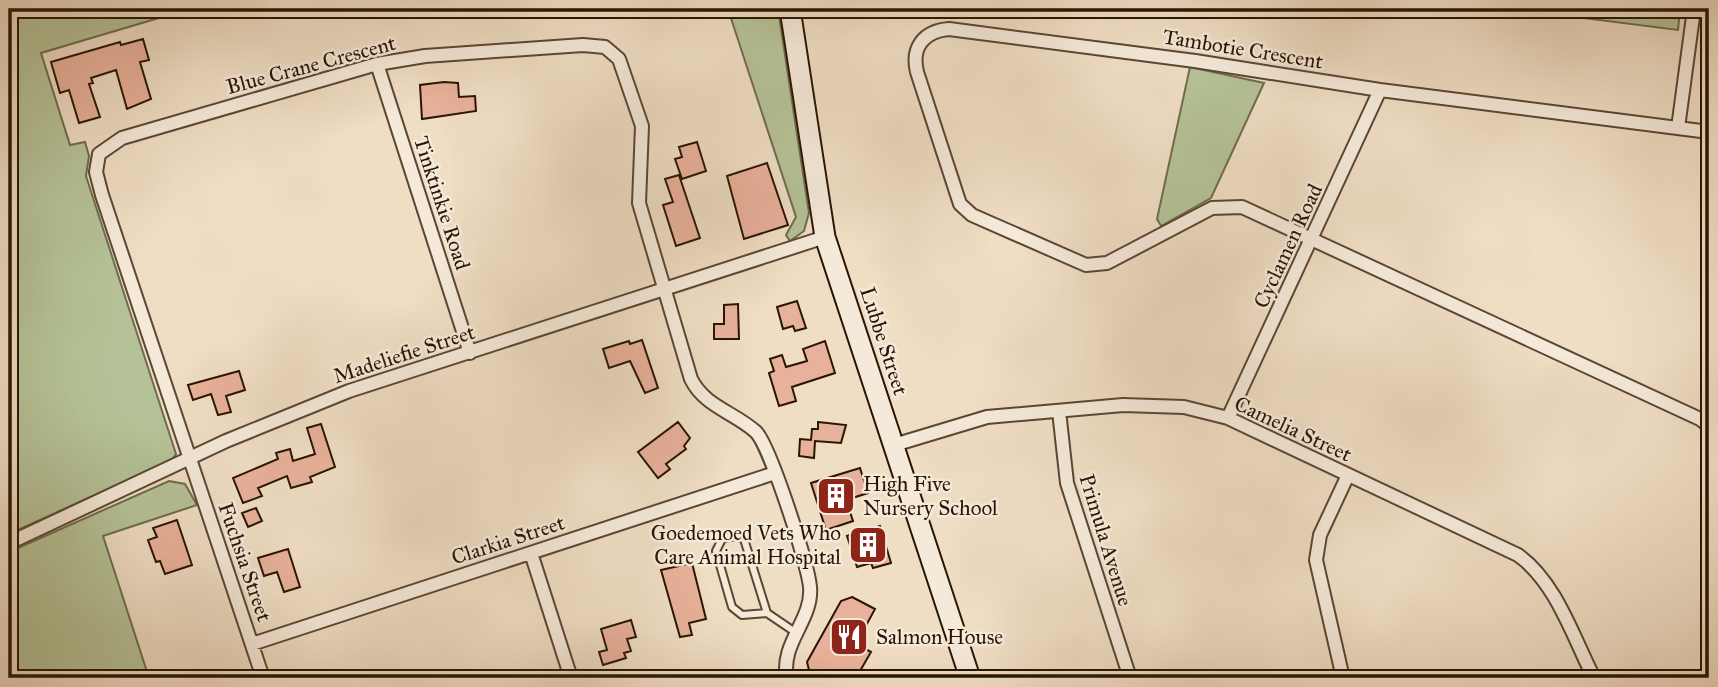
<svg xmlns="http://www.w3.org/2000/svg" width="1718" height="687" font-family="'IM FELL Great Primer',serif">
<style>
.green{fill:#b5c297;stroke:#6f6c4d;stroke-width:2}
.building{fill:#e8b19b;stroke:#291503;stroke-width:2}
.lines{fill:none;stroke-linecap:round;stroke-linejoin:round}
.lane-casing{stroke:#5a4733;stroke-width:10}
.street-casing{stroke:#5a4733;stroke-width:16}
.secondary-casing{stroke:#291503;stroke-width:23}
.lane{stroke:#f5e9d9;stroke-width:6}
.street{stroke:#f5e9d9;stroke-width:12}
.secondary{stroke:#f5e9d9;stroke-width:19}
.labels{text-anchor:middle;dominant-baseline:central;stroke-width:5;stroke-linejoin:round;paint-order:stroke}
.street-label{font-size:21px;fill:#291503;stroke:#f5e9d9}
.poi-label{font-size:21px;fill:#291503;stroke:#f5e9d9;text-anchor:start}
</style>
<rect width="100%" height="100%" fill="#efddc4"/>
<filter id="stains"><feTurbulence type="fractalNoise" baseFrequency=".00286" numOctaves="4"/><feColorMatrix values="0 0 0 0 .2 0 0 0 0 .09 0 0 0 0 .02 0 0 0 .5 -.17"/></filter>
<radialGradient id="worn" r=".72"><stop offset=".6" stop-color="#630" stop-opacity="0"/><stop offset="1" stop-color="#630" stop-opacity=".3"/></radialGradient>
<path class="green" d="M9,9H189L41,53L70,145L85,142L89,156L86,176L176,454L172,460L9,534Z
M728,9H778L809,213L804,231L790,241L786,235L796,217Z
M1513,9H1680L1678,30Z
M1190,67L1264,83L1211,198L1161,226L1157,219Z
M169,481L185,484L197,505L103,536L149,678H10L9,552Z"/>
<path class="building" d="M143,39L149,60L140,62L151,99L127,109L116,70L91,78L93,83L89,84L100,117L79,123L69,90L60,93L51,62L120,42L121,45Z
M444,82L458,83L459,97L475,96L476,111L422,119L420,85Z
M697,142L706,171L682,179L675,159L682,157L679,147Z
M767,163L788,225L744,239L727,176Z
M679,175L700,238L676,246L663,205L673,202L665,179Z
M797,301L806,328L795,331L793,326L783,329L777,307Z
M738,304L739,339H714V324H724V305Z
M642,340L658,388L645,393L630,361L609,368L603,349L629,341L630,344Z
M825,341L835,373L792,387L796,401L779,406L769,373L774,371L770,359L782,355L786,367L807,361L803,349Z
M239,371L245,390L226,396L231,412L218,415L211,394L193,400L188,385Z
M678,422L690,438L684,446L686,449L666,464L670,469L658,478L638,452Z
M818,422L846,425L841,443L815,441L814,458L799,456L800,439L811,440L812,429H818Z
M321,424L335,467L310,477L312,482L291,488L287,476L258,488L262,496L243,503L233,478L278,459L276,453L290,449L293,461L315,454L307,428Z
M860,468L868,493L846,500L853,521L826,530L811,483Z
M256,508L262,521L248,527L242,513Z
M177,520L192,565L165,574L160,561L156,562L148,540L157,537L153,528Z
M880,526L891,563L873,568L871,563L857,567L847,536Z
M288,549L300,587L284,592L277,572L264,576L258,558Z
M692,563L706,619L689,623L692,635L680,637L661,570Z
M852,597L875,609L856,644L871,652L856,678H817L810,674L807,662L841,601Z
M631,620L636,637L627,639L631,651L624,653L626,658L603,665L599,652L607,650L601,629Z"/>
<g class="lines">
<g class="lane-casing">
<path id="lane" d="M767,613L742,615L732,607L716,551L722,539L735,536L744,539L767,613L795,632"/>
</g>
<g class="street-casing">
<path id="street" d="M377,64L470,353
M1678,128L1694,9
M1709,132L1380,90L1195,61L949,29C924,31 911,47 917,72L960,204L972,215L1086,265L1107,263L1212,208L1242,207L1700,419L1709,426
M1059,411L1067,483L1130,678
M1228,418L1380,90
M894,445L987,417L1123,405L1184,407L1228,418L1518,555C1556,582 1573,637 1594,678
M9,543L226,441L349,391L825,237
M531,553L571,678
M252,644L775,473
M263,678L102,195L96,172L99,154L122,138L377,64L425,56L583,45L605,47L619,59L642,126L639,203L691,379C705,407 734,412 756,432C770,446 808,564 810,587C813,620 780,643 787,678
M1343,678L1316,560L1320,535L1348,475"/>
</g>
<g class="secondary-casing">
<path id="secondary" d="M790,9L825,237L970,678"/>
</g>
<use href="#lane" class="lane"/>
<use href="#street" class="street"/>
<use href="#secondary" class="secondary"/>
</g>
<defs>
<g id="building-square" transform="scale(2.0125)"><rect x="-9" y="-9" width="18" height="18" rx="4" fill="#8f2418" stroke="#f5e9d9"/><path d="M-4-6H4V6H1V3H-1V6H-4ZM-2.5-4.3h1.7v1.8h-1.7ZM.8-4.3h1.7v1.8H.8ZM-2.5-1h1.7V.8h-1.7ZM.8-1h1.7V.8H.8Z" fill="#fff"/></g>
<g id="restaurant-square" transform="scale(2.0125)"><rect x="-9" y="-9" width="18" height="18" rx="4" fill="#8f2418" stroke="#f5e9d9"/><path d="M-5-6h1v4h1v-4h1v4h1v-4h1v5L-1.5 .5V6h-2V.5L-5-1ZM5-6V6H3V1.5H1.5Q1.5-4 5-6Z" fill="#fff"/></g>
</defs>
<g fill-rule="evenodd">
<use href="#building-square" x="836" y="496"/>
<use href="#building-square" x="868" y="545"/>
<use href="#restaurant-square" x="849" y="637"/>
</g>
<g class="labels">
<g class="street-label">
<text transform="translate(1243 49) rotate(9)">Tambotie Crescent</text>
<text transform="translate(311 65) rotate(-15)">Blue Crane Crescent</text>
<text transform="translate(442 203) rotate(72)">Tinktinkie Road</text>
<text transform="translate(1288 246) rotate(-65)">Cyclamen Road</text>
<text transform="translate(884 341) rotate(72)">Lubbe Street</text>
<text transform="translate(404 354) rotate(-18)">Madeliefie Street</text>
<text transform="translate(1293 429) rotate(25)">Camelia Street</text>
<text transform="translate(508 540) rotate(-18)">Clarkia Street</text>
<text transform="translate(1106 540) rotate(73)">Primula Avenue</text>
<text transform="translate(245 562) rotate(71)">Fuchsia Street</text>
</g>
<g class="poi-label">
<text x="863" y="484">High Five<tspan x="863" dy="24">Nursery School</tspan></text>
<text x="841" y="533" text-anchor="end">Goedemoed Vets Who<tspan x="841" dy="24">Care Animal Hospital</tspan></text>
<text x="876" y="637">Salmon House</text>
</g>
</g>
<rect width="1718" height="687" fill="none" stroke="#efddc4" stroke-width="35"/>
<rect x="10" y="10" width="1697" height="666" fill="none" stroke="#291503" stroke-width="3.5"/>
<rect x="18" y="18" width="1683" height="652" fill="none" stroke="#291503" stroke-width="2"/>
<rect width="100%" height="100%" filter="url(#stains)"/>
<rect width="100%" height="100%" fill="url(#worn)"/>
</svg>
